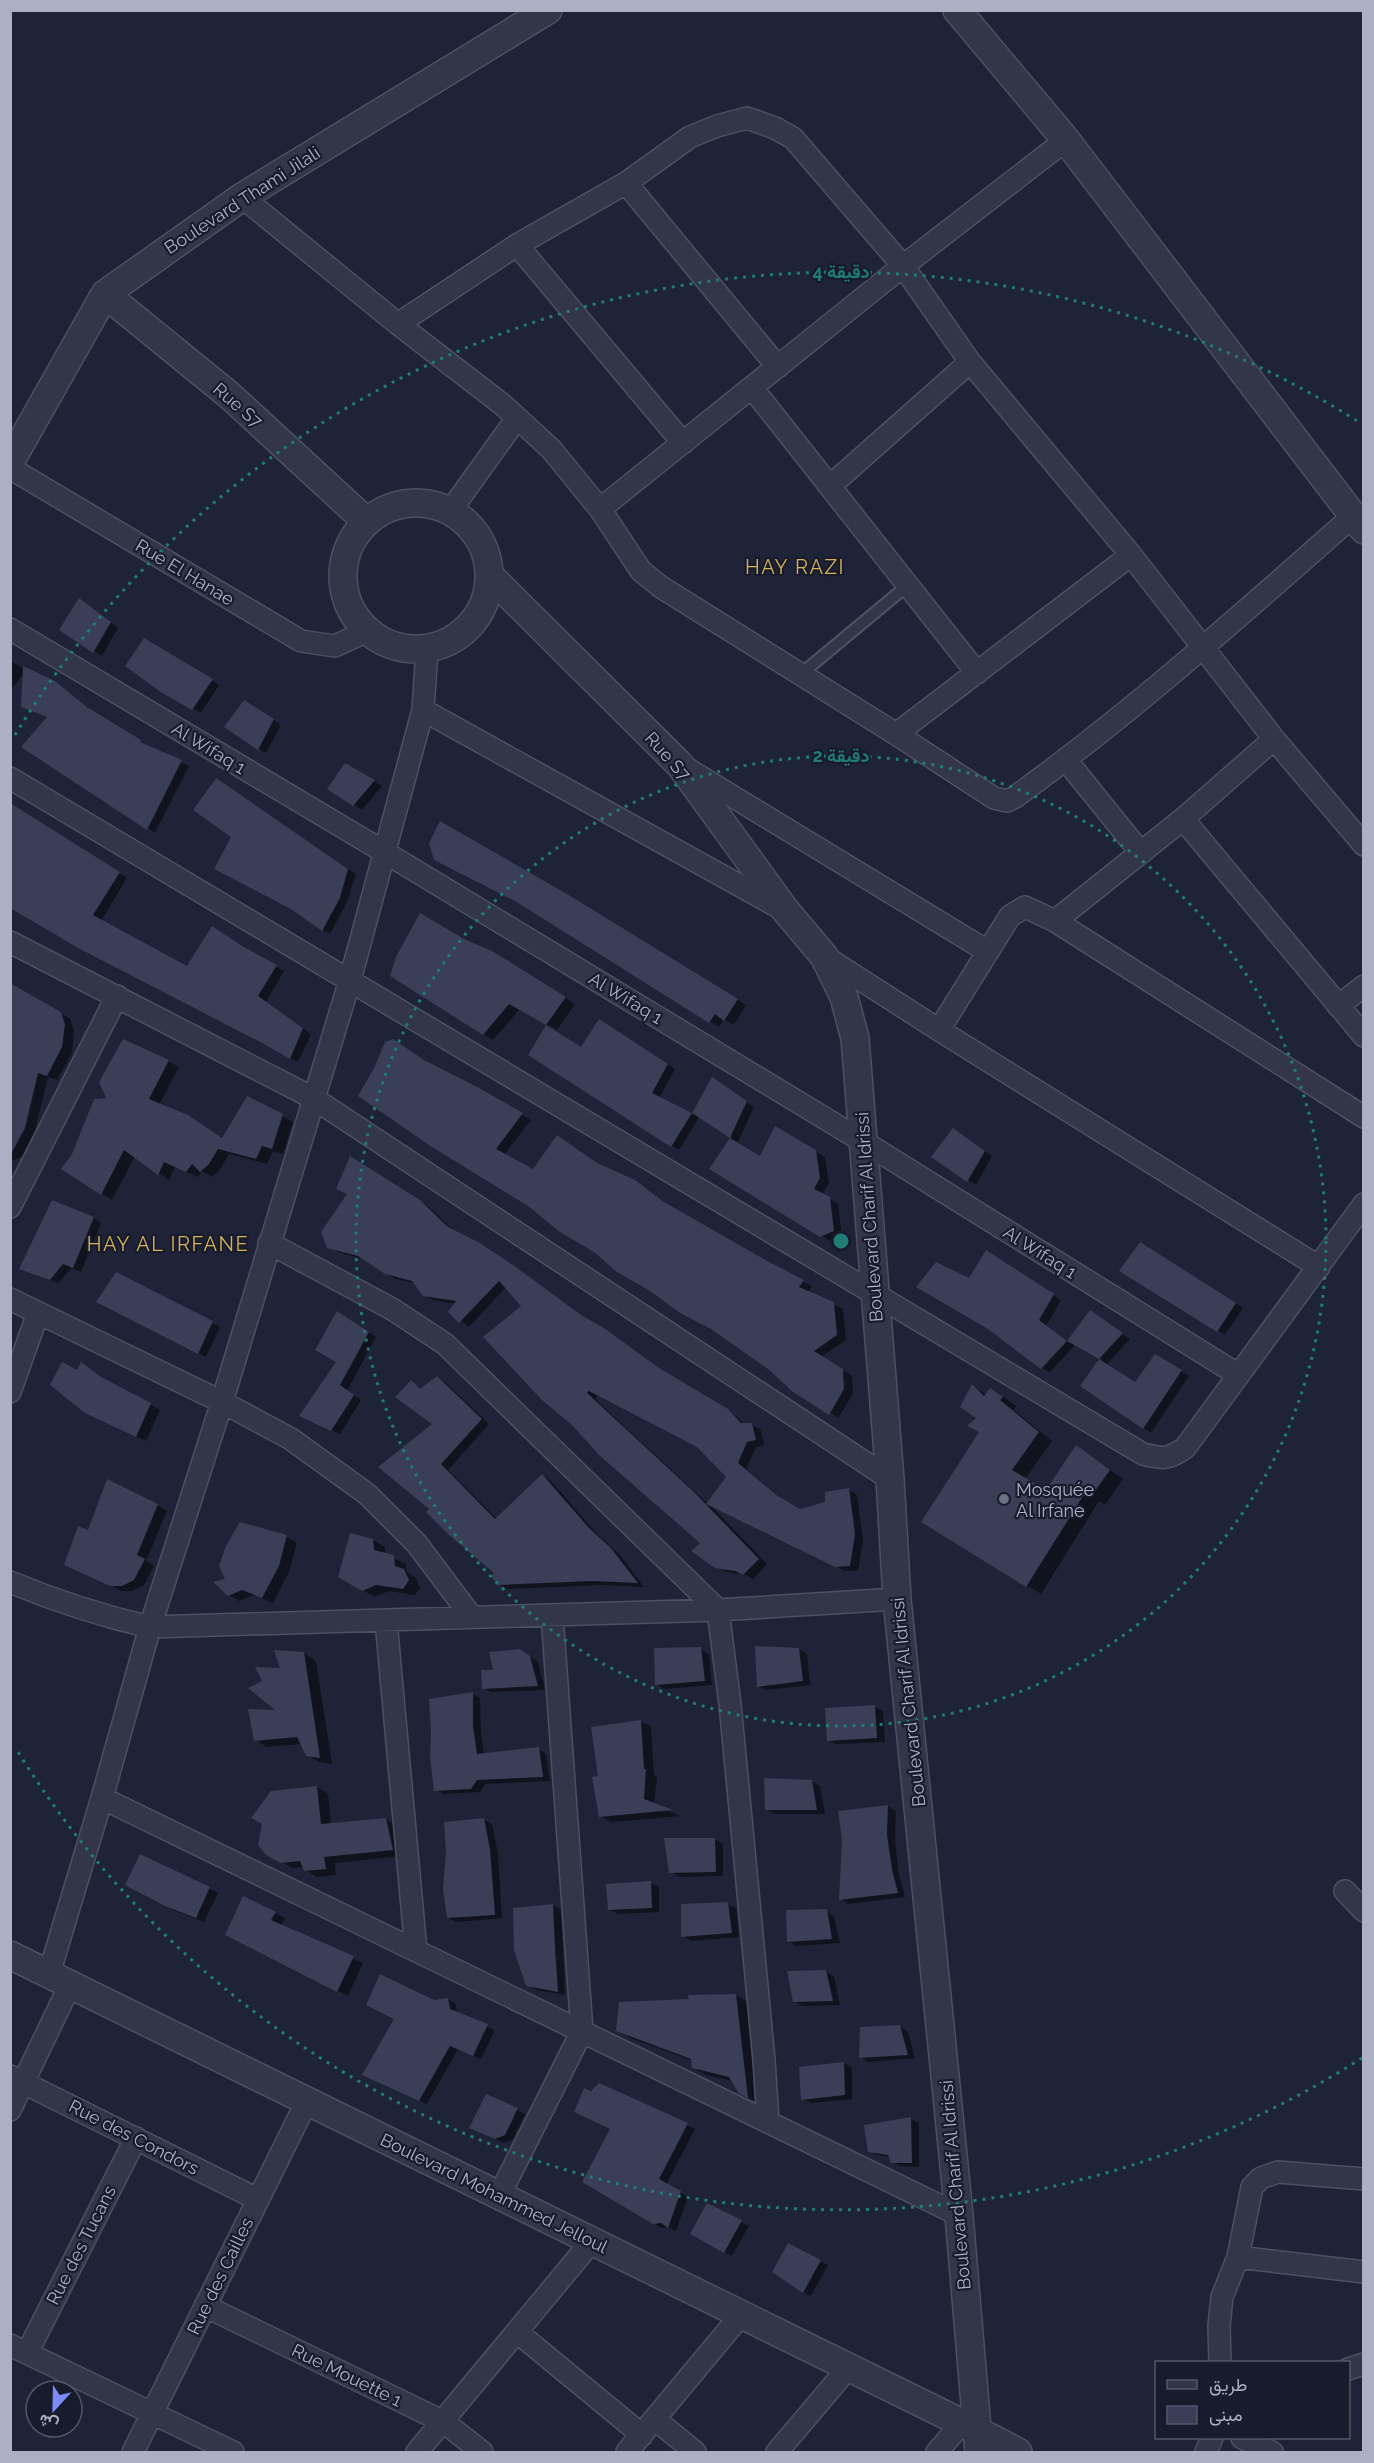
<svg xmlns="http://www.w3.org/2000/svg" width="1374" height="2463" font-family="Raleway,Vazirmatn,sans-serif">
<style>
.shadow{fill:#0007;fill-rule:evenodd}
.building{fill:#3b3e57}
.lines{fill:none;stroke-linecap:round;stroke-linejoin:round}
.service-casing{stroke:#4d5063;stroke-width:14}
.minor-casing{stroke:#4d5063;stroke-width:24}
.tertiary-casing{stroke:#4d5063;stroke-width:30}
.service{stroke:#333548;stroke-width:10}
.minor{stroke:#333548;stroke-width:21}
.tertiary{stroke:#333548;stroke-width:27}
.ring{fill:none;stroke:#1f7c77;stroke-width:3;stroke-dasharray:3 6}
.worship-dot{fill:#6b7280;stroke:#181b2c;stroke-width:2}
.labels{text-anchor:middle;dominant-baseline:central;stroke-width:4.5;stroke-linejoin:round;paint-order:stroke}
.street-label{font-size:18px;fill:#adafc5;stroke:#181b2c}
.poi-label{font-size:18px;fill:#adafc5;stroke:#181b2c;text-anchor:start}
.neighbourhood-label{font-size:20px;letter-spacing:1.5px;fill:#d5b157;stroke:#181b2c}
.centre{fill:#1f7c77;stroke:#181b2c;stroke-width:3}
.ring-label{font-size:18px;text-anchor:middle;font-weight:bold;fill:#1f7c77;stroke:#181b2c;stroke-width:4.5;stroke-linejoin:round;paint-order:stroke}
</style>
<rect width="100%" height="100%" fill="#1f2337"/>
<path class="shadow" d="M87,604L118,628L102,656L61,629Z
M145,640L219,685L201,713L160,690Z
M10,661L63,688L95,713L147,747L189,766L155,833L148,828L49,718L22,707L25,672L10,691Z
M244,702L281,725L266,753L258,748Z
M346,765L382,786L362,810L329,789Z
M224,785L356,874L347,902L330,934L322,929Z
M10,804L127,878L101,921L188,968L248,951L284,971L266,1002L311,1034L298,1062L55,933Z
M582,904L746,1005L734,1025L724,1019L719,1027L633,975Z
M465,941L495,954L575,1004L557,1030L549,1025L548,1028L582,1049L607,1026L675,1069L659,1098L693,1115L713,1079L754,1107L737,1144L761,1158L776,1128L825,1157L829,1183L822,1195L838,1204L842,1236L830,1241L711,1169L732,1137L700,1116L679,1150L530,1054L548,1025L520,1009L493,1040L483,1034Z
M10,985L70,1019L74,1030L72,1053L57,1080L48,1077L34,1134L23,1156L10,1162Z
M168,1061L179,1067L159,1105L223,1140L282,1116L293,1122L283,1154L273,1151L267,1164L229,1154L220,1170L212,1177L202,1171L198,1177L175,1167L169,1180L135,1156L112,1200L63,1169L108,1099Z
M430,1065L479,1089L531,1120L504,1155L534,1171L601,1167L644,1187L673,1209L768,1264L812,1286L808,1293L843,1309L846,1340L821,1357L852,1376L853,1394L838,1418L769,1368L529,1204Z
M961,1134L992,1156L976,1185L934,1157Z
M359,1163L429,1207L456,1233L668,1375L736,1416L745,1425H752L761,1430L764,1445L756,1447L746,1469L787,1503L800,1511L827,1503L849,1490L857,1495L863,1540L858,1570L845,1571L710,1505L767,1564L753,1579L746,1575L726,1572L716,1566L703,1543L600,1454L523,1307L506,1287L469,1327L450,1312L456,1304L433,1300L424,1295L416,1283L395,1279L366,1260L338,1252L329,1247ZM599,1394L699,1447L728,1477L708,1504L595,1399Z
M94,1218L101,1223L81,1272L72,1268L58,1283L21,1269Z
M1140,1244L1243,1308L1225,1335L1121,1270Z
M994,1256L1061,1300L1046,1326L1068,1342L1090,1312L1130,1339L1106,1365L1136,1383L1155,1356L1189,1376L1151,1433L1083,1386L1102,1359L1076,1344L1050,1372L1042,1368L970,1280Z
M106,1305L212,1323L220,1327L206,1357Z
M346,1317L376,1337L347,1391L361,1400L340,1434L309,1420L338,1362Z
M82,1364L109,1383L160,1410L146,1441L97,1418L78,1372Z
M437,1377L445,1382L489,1424L448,1470L497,1519L543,1476L550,1480L598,1535L619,1554L644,1587L602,1585L507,1589L499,1584L496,1573L431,1509L434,1424L411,1382L422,1390Z
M973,1386L987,1395L991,1390L1005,1398L1016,1406L1014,1410L1052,1441L1025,1479L1046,1492L1090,1456L1123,1479L1105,1505L1099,1501L1041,1594L923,1521L981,1432Z
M157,1505L167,1511L146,1561L154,1566L144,1585L132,1591H122L76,1570L89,1533Z
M286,1537L297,1543L289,1572L273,1603L254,1595L239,1601L229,1595L227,1580Z
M373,1540L385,1547V1554L406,1564L407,1572L416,1578L420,1588L415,1595L389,1591L375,1597L339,1577Z
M701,1649L709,1654L712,1685L664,1689L656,1684Z
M799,1649L807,1654L810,1685L766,1690L758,1686Z
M304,1653L316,1661L332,1764L319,1762L307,1755L302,1744L267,1747L255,1740L279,1712L282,1670Z
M528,1655L538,1662L545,1690L491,1692L483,1688L494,1672Z
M472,1694L480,1698L481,1732L484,1755L538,1749L546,1754L550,1781L485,1784L480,1792L444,1794L436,1790Z
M875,1707L883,1711L885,1742L836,1744L828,1740Z
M640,1721L651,1727L654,1775L657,1777L654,1805L680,1816L611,1822L600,1816L599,1778Z
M812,1781L820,1786L825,1814H775L767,1810Z
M317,1787L328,1794L331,1825L385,1819L396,1826L403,1856L335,1863L336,1875L317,1877L306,1870L304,1867L293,1868L278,1860L272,1793Z
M888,1806L896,1811L895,1840L899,1875L905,1897L848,1904L841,1899Z
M484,1820L492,1824L498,1854L502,1918L456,1922L448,1918Z
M715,1839L723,1844V1876L679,1877L671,1872Z
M141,1856L218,1893L204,1922L176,1911L127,1885Z
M651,1883L659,1887V1912L618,1914L610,1910Z
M728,1904L736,1908L739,1937L691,1941L683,1936Z
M553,1905L561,1910L565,1995L536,1990L528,1985Z
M826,1911L834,1916L840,1943L796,1946L788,1941Z
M275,1913L285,1918L281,1926L363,1963L348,1996L237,1940Z
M826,1972L834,1976L840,2005L802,2006L794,2001Z
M736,1995L748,2002L759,2103L741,2093L733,2081L706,2075L693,2068V2061L630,2038L618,2030L690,2000Z
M448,1999L456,2004L457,2014L495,2030L481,2059L458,2049L427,2104L372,2079L434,2002Z
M900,2027L908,2032L915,2058L868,2062L860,2057Z
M844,2063L852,2068V2099L811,2103L803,2099L801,2068Z
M599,2085L695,2129L666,2185L688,2197L676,2231L668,2227L662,2228L584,2182L612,2129L591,2093Z
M517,2110L525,2114L513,2139L504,2143L478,2131Z
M911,2119L919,2123V2167L900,2166L892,2162L890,2157L877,2155L869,2151Z
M708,2205L749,2226L732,2256L692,2233Z
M820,2261L828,2265L811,2296L803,2292Z"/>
<path class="building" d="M79,598L111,622L93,653L59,630Z
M144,638L213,679L192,710L159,691L125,666Z
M23,666L55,681L87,707L141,740L140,742L182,760L147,830L21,747L47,717L21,707Z
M244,700L274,719L258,750L224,727Z
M345,763L375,780L353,806L327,789Z
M216,778L348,869L340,898L322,931L291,909L214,869L231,837L193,810Z
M10,803L120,872L93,915L187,966L212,926L242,946L277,965L258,996L303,1028L290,1059L262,1043L80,949L10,908Z
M440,821L572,897L738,999L724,1021L715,1014L709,1023L515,901L434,860L429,843Z
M420,913L464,939L494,952L566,997L546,1025L509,1004L483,1035L390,976L396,957Z
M10,983L61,1012L65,1024L62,1047L47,1076L38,1073L25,1128L10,1156Z
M599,1019L668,1064L652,1093L692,1113L671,1147L528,1055L546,1025L581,1047Z
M123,1039L169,1060L149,1099L188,1115L222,1138L247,1096L283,1114L272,1149L262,1146L256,1159L218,1149L209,1164L200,1172L192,1164L186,1172L164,1162L158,1175L124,1150L101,1195L61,1169L72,1154L94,1099L106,1098L99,1082Z
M393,1039L424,1060L479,1088L523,1113L496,1149L533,1169L557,1135L597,1163L635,1180L664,1202L769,1262L804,1280L799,1287L834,1302L837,1335L814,1351L843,1369L844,1389L829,1415L793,1392L768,1369L711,1329L680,1313L650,1291L617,1272L594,1252L560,1232L528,1206L432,1147L358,1096L374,1068L385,1042Z
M712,1077L747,1101L730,1138L692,1113Z
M775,1126L816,1150L820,1178L814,1189L830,1197L834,1231L820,1237L709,1169L730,1138L760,1156Z
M953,1128L985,1151L967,1182L931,1157Z
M350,1156L420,1200L448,1227L480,1243L516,1267L581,1315L604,1328L659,1368L728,1409L741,1423H752L756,1440L747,1442L738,1463L778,1496L800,1509L825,1502V1492L849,1488L855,1534L850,1566L835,1567L706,1504L726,1477L697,1447L589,1391L587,1393L694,1492L759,1559L743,1575L735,1571L715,1568L691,1551L700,1543L599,1455L573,1426L542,1400L483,1337L521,1306L499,1281L459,1323L448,1312L456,1301L423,1296L412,1281L385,1274L358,1256L327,1248L321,1232L347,1194L336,1189Z
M52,1200L94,1217L73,1268L63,1264L50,1280L19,1269Z
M1140,1242L1236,1303L1217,1332L1119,1271Z
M986,1250L1054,1294L1039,1320L1067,1341L1041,1369L988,1329L916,1287L936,1262L969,1278Z
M116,1272L213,1321L198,1354L96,1302Z
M1090,1310L1123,1333L1099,1359L1067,1341Z
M337,1311L369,1332L340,1385L354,1395L331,1431L299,1416L336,1362L315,1350Z
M1155,1354L1182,1370L1143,1429L1080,1386L1099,1359L1135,1382Z
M62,1362L77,1370L81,1362L101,1377L151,1403L136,1437L85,1413L50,1385Z
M437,1376L482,1419L441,1464L495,1519L542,1474L590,1529L611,1548L638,1583L593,1581L498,1585L491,1576L494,1573L449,1535L426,1512L429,1509L378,1467L432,1424L395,1397L411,1380L420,1389Z
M972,1384L984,1396L990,1388L1003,1397L1000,1400L1039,1432L1012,1470L1046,1490L1076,1445L1110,1470L1090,1498L1085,1493L1026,1587L921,1522L979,1432L967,1426L976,1418L960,1407Z
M107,1479L158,1504L137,1555L145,1559L134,1580L122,1586H110L64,1565L78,1526L88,1530Z
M240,1522L287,1535L279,1566L262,1598L242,1590L228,1596L213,1582L225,1579L219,1566L226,1546Z
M350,1533L373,1539L374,1550L394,1555L395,1566L404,1569L409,1580L403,1589L376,1585L362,1591L338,1577Z
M755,1646L799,1648L803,1681L757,1687Z
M701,1647L705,1681L655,1685L654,1648Z
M520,1649L530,1656L538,1686L482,1689L481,1670H493L489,1652Z
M274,1650L304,1652L320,1758L306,1756L297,1737L254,1741L248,1709L275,1710L248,1688L262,1681L255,1667L280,1668Z
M473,1692V1726L477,1754L539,1747L543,1777L477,1780L471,1789L434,1791L430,1757L431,1731L429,1699Z
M875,1705L877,1738L827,1741L825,1708Z
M641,1720L644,1769H646L644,1799L673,1810L599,1817L592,1777L598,1776L591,1727Z
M764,1778L812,1780L817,1810H765Z
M317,1786L321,1824L386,1818L393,1850L324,1857L326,1869L304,1871L300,1861L281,1863L266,1855L258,1845L262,1824L251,1818L271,1791Z
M888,1805L887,1835L892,1869L898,1893L839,1900L842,1840L838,1811Z
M484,1818L490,1849L495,1915L447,1918L443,1889L446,1852L444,1822Z
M664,1838H715L716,1872L669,1873Z
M140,1854L210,1887L196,1918L165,1906L125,1885Z
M651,1881L652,1908L608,1910L606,1884Z
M243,1896L276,1912L271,1920L354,1956L337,1992L225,1935Z
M728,1902L732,1933L681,1937V1904Z
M553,1904L555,1948L558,1992L526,1986L514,1950L513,1908Z
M827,1909L832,1939L787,1942L786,1910Z
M826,1970L833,2001L793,2002L787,1971Z
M380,1974L434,2000L448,1998L450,2009L488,2024L473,2056L450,2046L419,2101L362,2075L394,2019L366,2005Z
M736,1994L748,2098L739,2094L729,2077L692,2068L691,2059L616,2031L619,2002L689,1999L688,1995Z
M900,2025L908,2055L859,2058L860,2027Z
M844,2062L845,2095L801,2100L799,2067Z
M599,2083L688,2123L659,2179L681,2191L668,2228L661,2223L653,2224L582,2182L610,2129L574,2112L584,2088L591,2091Z
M486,2094L518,2108L505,2135L495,2139L469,2128Z
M911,2117L912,2163H891L888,2155L868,2152L864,2125Z
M707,2203L742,2220L724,2253L690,2234Z
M788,2243L821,2260L803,2293L772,2272Z"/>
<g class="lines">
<g class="service-casing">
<path id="service" d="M801,674L908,585"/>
</g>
<g class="minor-casing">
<path id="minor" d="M626,183L778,367
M242,197L398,324L503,405L551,449L600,509L641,571L661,587L896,734L994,798L1007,801L1015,797C1134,711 1243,613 1352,517
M517,245L683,443
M398,324L517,245L626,183L690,137L717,126L747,118L775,128L793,138L903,266L970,362L1131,555L1274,739L1364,845
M753,389L977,673
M10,468L301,641L335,646L367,631
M830,486L970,362
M600,509L903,266L1066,140
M451,510L517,418
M10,629L386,853L864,1142L1237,1374
M423,710L782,909
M896,734L1131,555
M1066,760L1141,853
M686,768L987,951
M10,778L1143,1454C1163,1459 1167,1460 1185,1448L1364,1204
M1183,819L1364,1036
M1055,921L1183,819L1274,739
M10,942L313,1098L890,1479
M824,956L939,1030L1319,1267
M1338,1006L1364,986
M939,1030L1010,916L1025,907L1055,921L1364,1117
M10,1207L117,996
M269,1243L392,1309L445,1344L718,1610L730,1704L764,2060L768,2122
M10,1299L222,1402L291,1439L367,1494L417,1544L471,1616
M10,1392L38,1313
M10,1582C56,1601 102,1616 150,1627L718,1610L897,1599
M386,1621L416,1951
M102,1798L959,2215
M1345,1891L1364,1911
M49,1974L102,1798L150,1627L222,1402L350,980L423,710L427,648
M10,2076L257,2199
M10,2110L70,1985
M499,2196L582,2031L552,1615
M1238,2257L1364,2272
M205,2306L444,2422L482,2452
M517,2332L642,2435
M10,2345L233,2452
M27,2353L136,2138
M1220,2362L1219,2326L1222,2297L1238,2257L1252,2187L1261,2178L1278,2172L1364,2179
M1348,2369L1364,2364
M656,2420L695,2452
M1242,2438L1272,2452
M133,2452L307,2101
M417,2452L592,2241
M627,2452L741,2315
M777,2452L849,2367
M937,2452L962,2423
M1206,2452L1212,2438"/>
</g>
<g class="tertiary-casing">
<path id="tertiary" d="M957,10L1066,140L1364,530
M105,294L229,395L367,522
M10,462L105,294L242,197L548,10
M343 576a73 73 0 1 1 146 0a73 73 0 1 1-146 0Z
M490,576L680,765L786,911L824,956L844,997L855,1038L890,1479L897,1599L959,2215L979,2452
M10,1955L962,2423L1018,2452"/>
</g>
<use href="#service" class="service"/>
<use href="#minor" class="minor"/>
<use href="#tertiary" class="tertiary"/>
</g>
<g class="ring">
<circle cx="841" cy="1241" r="485"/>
<path d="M1362 2058A969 969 0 0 1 15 1747M15 735A969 969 0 0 1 1362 424"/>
</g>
<circle class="worship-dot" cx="1004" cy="1499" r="6"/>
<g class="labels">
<g class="street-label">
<text transform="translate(242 200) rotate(-33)">Boulevard Thami Jilali</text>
<text transform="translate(238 405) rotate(41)">Rue S7</text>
<text transform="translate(185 572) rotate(31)">Rue El Hanae</text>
<text transform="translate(209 748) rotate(31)">Al Wifaq 1</text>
<text transform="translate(668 756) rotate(48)">Rue S7</text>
<text transform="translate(626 998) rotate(31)">Al Wifaq 1</text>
<text transform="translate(869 1217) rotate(-94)">Boulevard Charif Al Idrissi</text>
<text transform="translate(1040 1252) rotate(32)">Al Wifaq 1</text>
<text transform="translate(908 1702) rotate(-96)">Boulevard Charif Al Idrissi</text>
<text transform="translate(134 2137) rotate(27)">Rue des Condors</text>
<text transform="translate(955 2185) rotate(-95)">Boulevard Charif Al Idrissi</text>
<text transform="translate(494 2193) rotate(26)">Boulevard Mohammed Jelloul</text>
<text transform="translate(81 2245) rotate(-63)">Rue des Tucans</text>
<text transform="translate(220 2276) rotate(-64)">Rue des Cailles</text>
<text transform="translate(347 2375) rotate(26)">Rue Mouette 1</text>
</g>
<g class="poi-label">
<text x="1016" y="1489">Mosquée<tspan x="1016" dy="21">Al Irfane</tspan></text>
</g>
<g class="neighbourhood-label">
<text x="795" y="567">HAY RAZI</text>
<text x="168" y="1244">HAY AL IRFANE</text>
</g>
</g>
<circle cx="841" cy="1241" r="9" class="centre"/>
<g class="ring-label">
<text x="841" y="278">4 دقيقة</text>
<text x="841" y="762">2 دقيقة</text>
</g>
<rect width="1374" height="2463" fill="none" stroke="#adafc5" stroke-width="24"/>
<rect x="1155" y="2361" width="195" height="78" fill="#181b2c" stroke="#545669" stroke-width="1.5"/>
<rect x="1167" y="2380" width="30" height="9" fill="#333548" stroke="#545669" stroke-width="1.5"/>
<text x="1209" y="2391" font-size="18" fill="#adafc5">طريق</text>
<rect x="1167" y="2406" width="30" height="18" fill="#3b3e57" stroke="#545669" stroke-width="1.5"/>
<text x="1209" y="2421" font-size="18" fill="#adafc5">مبنى</text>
<g transform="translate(54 2409) rotate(202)"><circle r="28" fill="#181b2c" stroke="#545669" stroke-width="1.5"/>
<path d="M0-4.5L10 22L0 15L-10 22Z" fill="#7c8afa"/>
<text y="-9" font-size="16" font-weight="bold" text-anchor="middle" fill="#adafc5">ش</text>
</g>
</svg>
